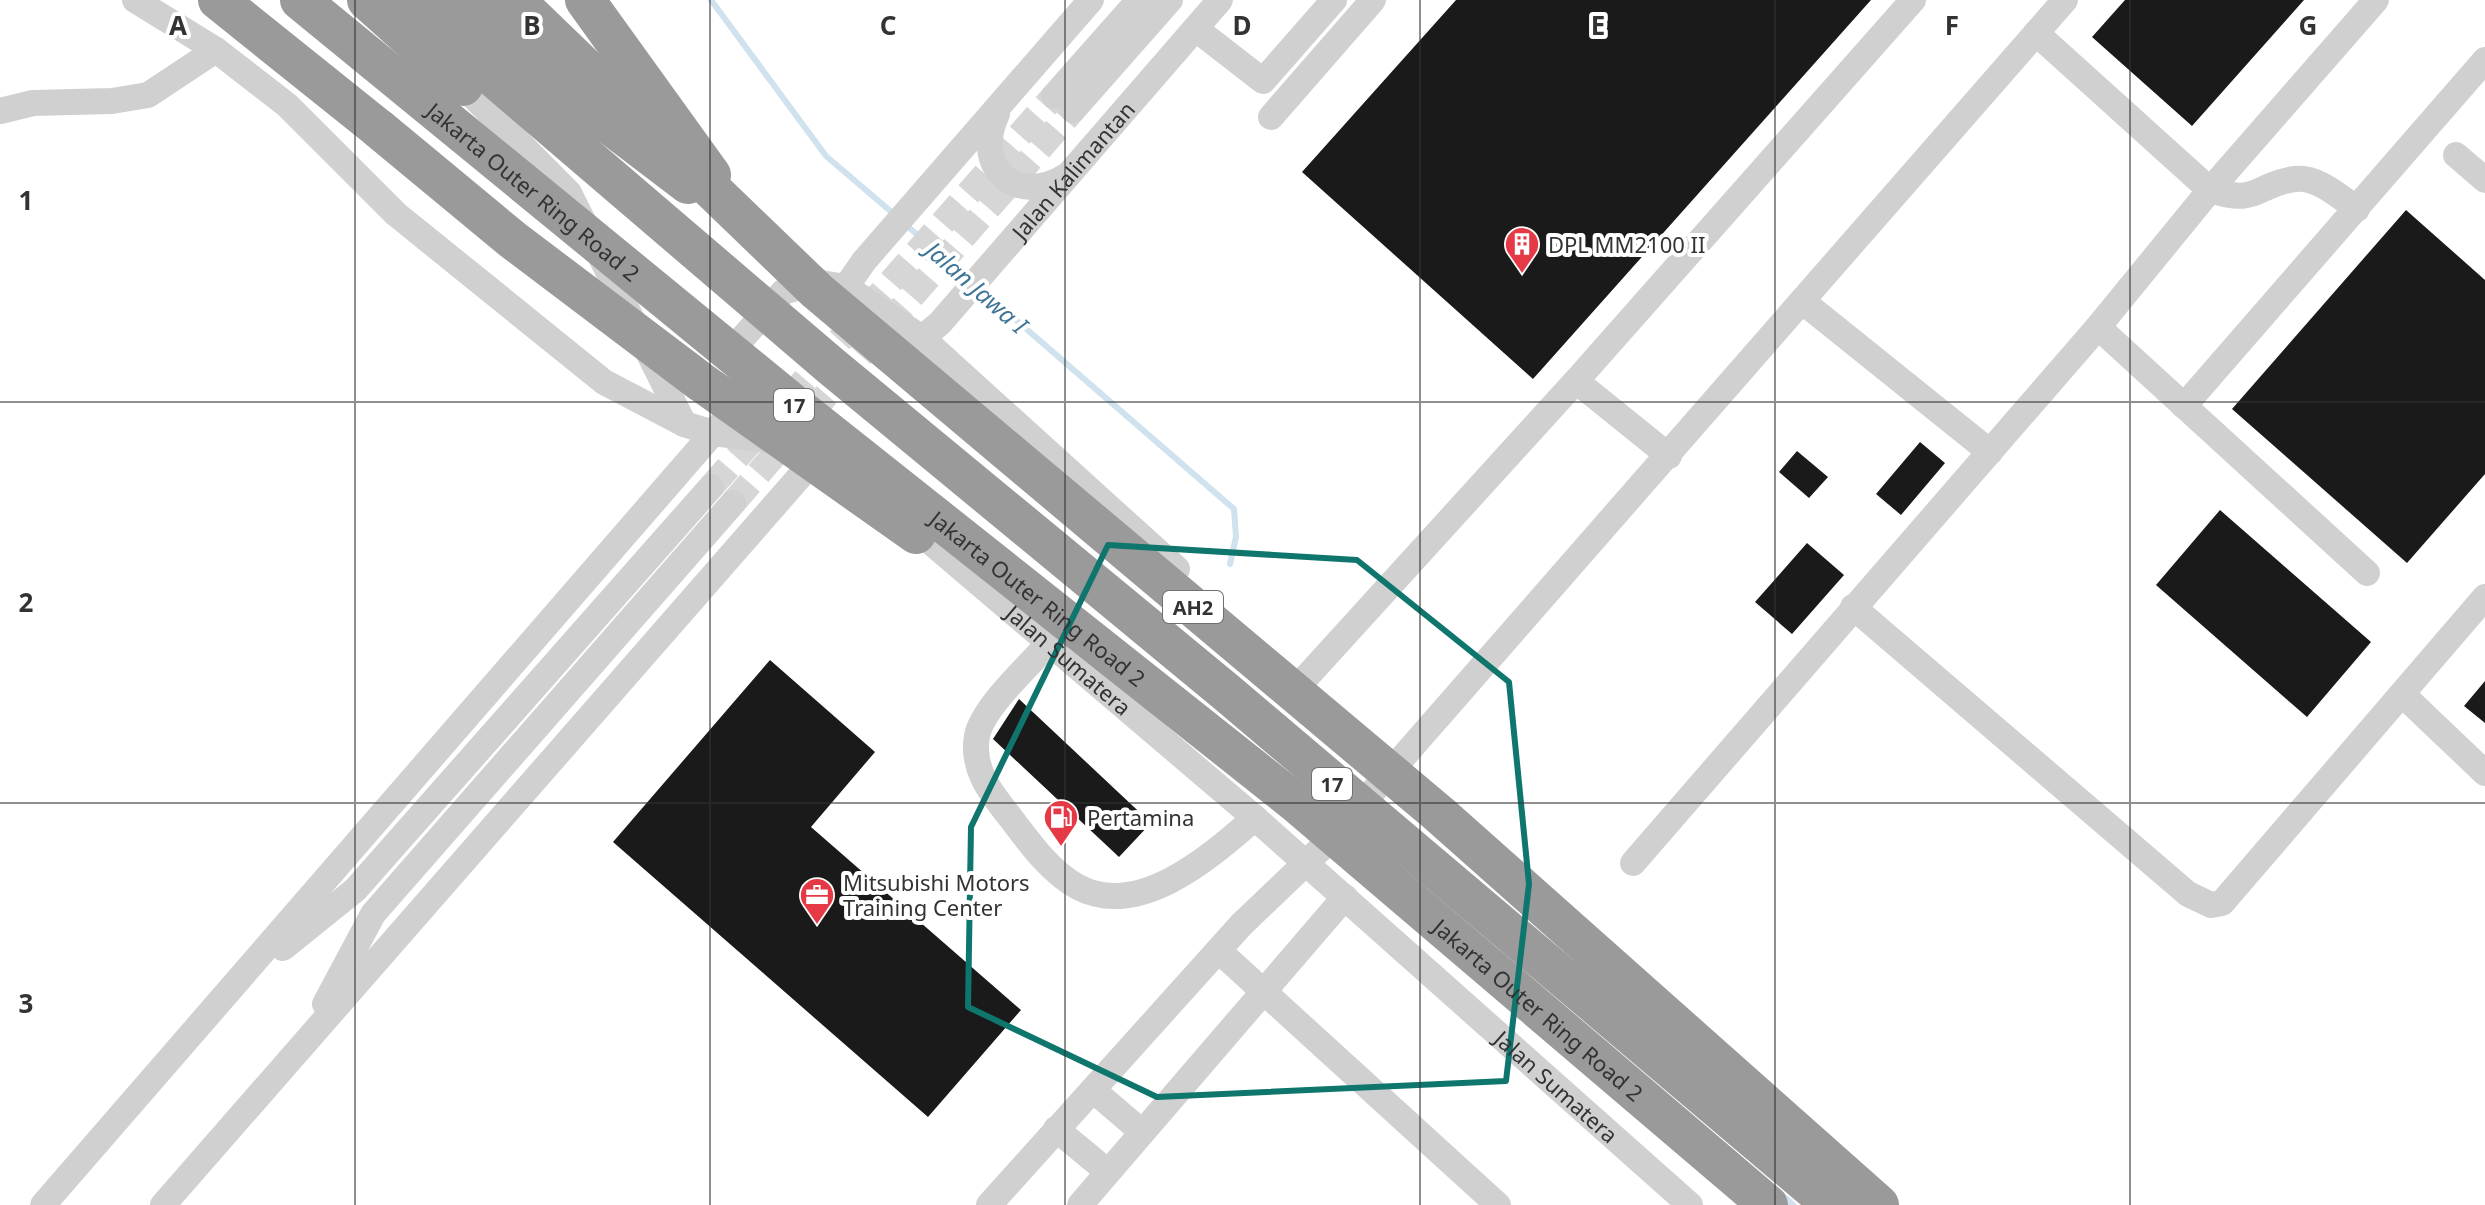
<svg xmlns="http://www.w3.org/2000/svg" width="2485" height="1205" font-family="'Noto Sans',sans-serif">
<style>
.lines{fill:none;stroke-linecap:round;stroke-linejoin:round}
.stream{stroke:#cfe2ee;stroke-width:6}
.building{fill:#1a1a1a}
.minor-tunnel{stroke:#d6d6d6;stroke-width:26;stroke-dasharray:26 13;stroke-linecap:butt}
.minor{stroke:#d0d0d0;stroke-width:26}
.highway{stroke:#9a9a9a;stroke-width:40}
.highway-bridge{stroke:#9a9a9a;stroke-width:40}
.marked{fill:none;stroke:#0f766e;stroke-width:6;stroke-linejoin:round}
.grid{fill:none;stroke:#333;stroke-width:2;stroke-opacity:0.55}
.labels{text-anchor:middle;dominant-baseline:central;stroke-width:8;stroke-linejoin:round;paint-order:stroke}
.shield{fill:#fff;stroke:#707070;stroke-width:2}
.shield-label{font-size:20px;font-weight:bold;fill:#333}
.street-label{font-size:22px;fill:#333;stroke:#fff}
.poi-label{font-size:22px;fill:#333;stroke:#fff;text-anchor:start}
.water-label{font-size:24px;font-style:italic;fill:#3f7597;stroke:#fff}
.grid-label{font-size:26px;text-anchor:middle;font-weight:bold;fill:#333;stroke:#fff;stroke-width:8;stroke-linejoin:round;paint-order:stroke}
</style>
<rect width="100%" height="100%" fill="#fff"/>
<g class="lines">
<path class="stream" d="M711,0L826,156L895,215
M906,225L971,281
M979,288L1234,509L1236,537L1230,564
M1503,953L1528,974
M1781,1194L1793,1205"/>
</g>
<path class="building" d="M1456,0H1871L1533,379L1302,172Z
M2125,0H2304L2192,126L2092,37Z
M2406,210L2485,280V474L2407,563L2232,409Z
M1920,442L1945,463L1901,515L1876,494Z
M1797,451L1828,477L1809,498L1779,472Z
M2220,510L2371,642L2307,717L2156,585Z
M1807,543L1844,575L1792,634L1755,602Z
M770,660L875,752L811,827L1021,1010L928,1117L613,842Z
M2485,681V723L2464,706Z
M1019,699L1151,823L1119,857L993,739Z"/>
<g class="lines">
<path class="minor-tunnel" d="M711,487L1054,96
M733,503L1073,110"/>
<g class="minor">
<path d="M135,0L216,50L287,105L396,214L604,382L684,424L713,433L778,441"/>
<path d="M1196,29L1263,81L1334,0"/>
<path d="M2036,33L2210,190C2260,206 2255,184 2295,179C2317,176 2340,197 2357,209"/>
<path d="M463,86L569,193L684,424"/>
<path d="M1054,96L1139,0"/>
<path d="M1073,110L1170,0"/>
<path d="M0,111L33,103L112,101L148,95L216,50"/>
<path d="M997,114C972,167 1016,207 1066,176"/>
<path d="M1271,117L1373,0"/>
<path d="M2456,155L2485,180"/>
<path d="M809,281L846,287L922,338L1177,569"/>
<path d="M846,287L864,261L1091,0"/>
<path d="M1802,301L1990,452"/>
<path d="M2098,327L2367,573"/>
<path id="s1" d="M922,338L940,323L1220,0"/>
<path d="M738,369L739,342L783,292L812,283"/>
<path d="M1576,381L1913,0"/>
<path d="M2184,406L2485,60"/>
<path id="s2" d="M906,521L1255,818L1690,1205"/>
<path d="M1853,607L2188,894L2211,905L2222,903L2485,597"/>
<path d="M1047,645C1028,667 982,708 977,736C971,769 991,793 1010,817C1029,842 1050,872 1078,887C1140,920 1212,855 1255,818"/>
<path d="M1302,682L1576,381L1669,456"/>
<path d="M2402,694L2485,773"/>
<path d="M1633,863L2098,327L2210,190L2376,0"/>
<path d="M283,948L355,890L711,487"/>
<path d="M1219,951L1498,1205"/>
<path d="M325,1004L373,914L733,503"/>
<path d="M1093,1090L1142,1132"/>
<path d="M1056,1129L1108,1172"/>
<path d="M43,1205L746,395"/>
<path d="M163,1205L823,450"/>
<path d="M989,1205L1241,925L1334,836L2065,0"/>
<path d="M1080,1205L1345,897"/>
</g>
<path class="highway" d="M218,0L379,129
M367,0L463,86
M446,0L688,184
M585,0L711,175"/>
<g class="highway-bridge">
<path id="s3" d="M300,0L792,403L1295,802L1768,1205"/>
<path d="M403,0L831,366L1226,692L1832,1205"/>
<path d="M470,0L546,64"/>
<path d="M515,0L817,291L1439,814L1879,1205"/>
<path d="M379,129L513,240L701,382L916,534"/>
</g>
</g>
<path class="marked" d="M1108,545L1357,560L1509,682L1529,884L1506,1081L1157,1097L968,1007L971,827Z"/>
<path class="grid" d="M355,0V1205M710,0V1205M1065,0V1205M1420,0V1205M1775,0V1205M2130,0V1205M0,402H2485M0,803H2485"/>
<defs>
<g id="building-pin" transform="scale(1.8)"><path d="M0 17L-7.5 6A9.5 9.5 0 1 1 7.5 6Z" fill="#e63946" stroke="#fff"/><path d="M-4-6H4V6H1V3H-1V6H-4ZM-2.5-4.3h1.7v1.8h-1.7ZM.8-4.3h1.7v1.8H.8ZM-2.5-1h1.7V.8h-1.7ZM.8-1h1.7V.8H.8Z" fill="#fff"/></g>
<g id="fuel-pin" transform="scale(1.8)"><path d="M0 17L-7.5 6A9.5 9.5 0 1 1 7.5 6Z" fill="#e63946" stroke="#fff"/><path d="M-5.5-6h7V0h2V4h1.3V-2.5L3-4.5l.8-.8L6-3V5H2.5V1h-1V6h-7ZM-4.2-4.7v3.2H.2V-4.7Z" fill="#fff"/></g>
<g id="office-pin" transform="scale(1.8)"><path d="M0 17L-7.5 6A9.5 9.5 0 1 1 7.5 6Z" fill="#e63946" stroke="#fff"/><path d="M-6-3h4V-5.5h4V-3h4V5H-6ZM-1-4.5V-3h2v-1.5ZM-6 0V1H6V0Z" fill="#fff"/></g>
</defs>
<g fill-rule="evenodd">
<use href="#building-pin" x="1522" y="244"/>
<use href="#fuel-pin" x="1061" y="817"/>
<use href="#office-pin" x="817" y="895"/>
</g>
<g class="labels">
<g class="shield">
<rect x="774" y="389" width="40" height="32" rx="6"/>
<rect x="1163" y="591" width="60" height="32" rx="6"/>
<rect x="1312" y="768" width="40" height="32" rx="6"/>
</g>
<g class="shield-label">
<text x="794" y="405">17</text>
<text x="1193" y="607">AH2</text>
<text x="1332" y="784">17</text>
</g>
<g class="street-label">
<text stroke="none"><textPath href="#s1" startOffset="226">Jalan Kalimantan</textPath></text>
<text stroke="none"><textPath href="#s3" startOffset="302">Jakarta Outer Ring Road 2</textPath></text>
<text stroke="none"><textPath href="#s3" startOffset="950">Jakarta Outer Ring Road 2</textPath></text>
<text stroke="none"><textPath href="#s2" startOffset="214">Jalan Sumatera</textPath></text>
<text stroke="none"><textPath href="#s3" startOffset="1598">Jakarta Outer Ring Road 2</textPath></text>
<text stroke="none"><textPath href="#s2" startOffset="862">Jalan Sumatera</textPath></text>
</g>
<g class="poi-label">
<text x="1548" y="244">DPL MM2100 II</text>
<text x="1087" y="817">Pertamina</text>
<text x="843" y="882">Mitsubishi Motors<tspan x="843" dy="25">Training Center</tspan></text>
</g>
<g class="water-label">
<text transform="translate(977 287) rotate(41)">Jalan Jawa I</text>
</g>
</g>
<g class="grid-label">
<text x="178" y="35">A</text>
<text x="532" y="35">B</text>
<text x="888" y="35">C</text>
<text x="1242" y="35">D</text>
<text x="1598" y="35">E</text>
<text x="1952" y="35">F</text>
<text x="2308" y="35">G</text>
<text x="26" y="210">1</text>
<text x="26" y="612">2</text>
<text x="26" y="1013">3</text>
</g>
</svg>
